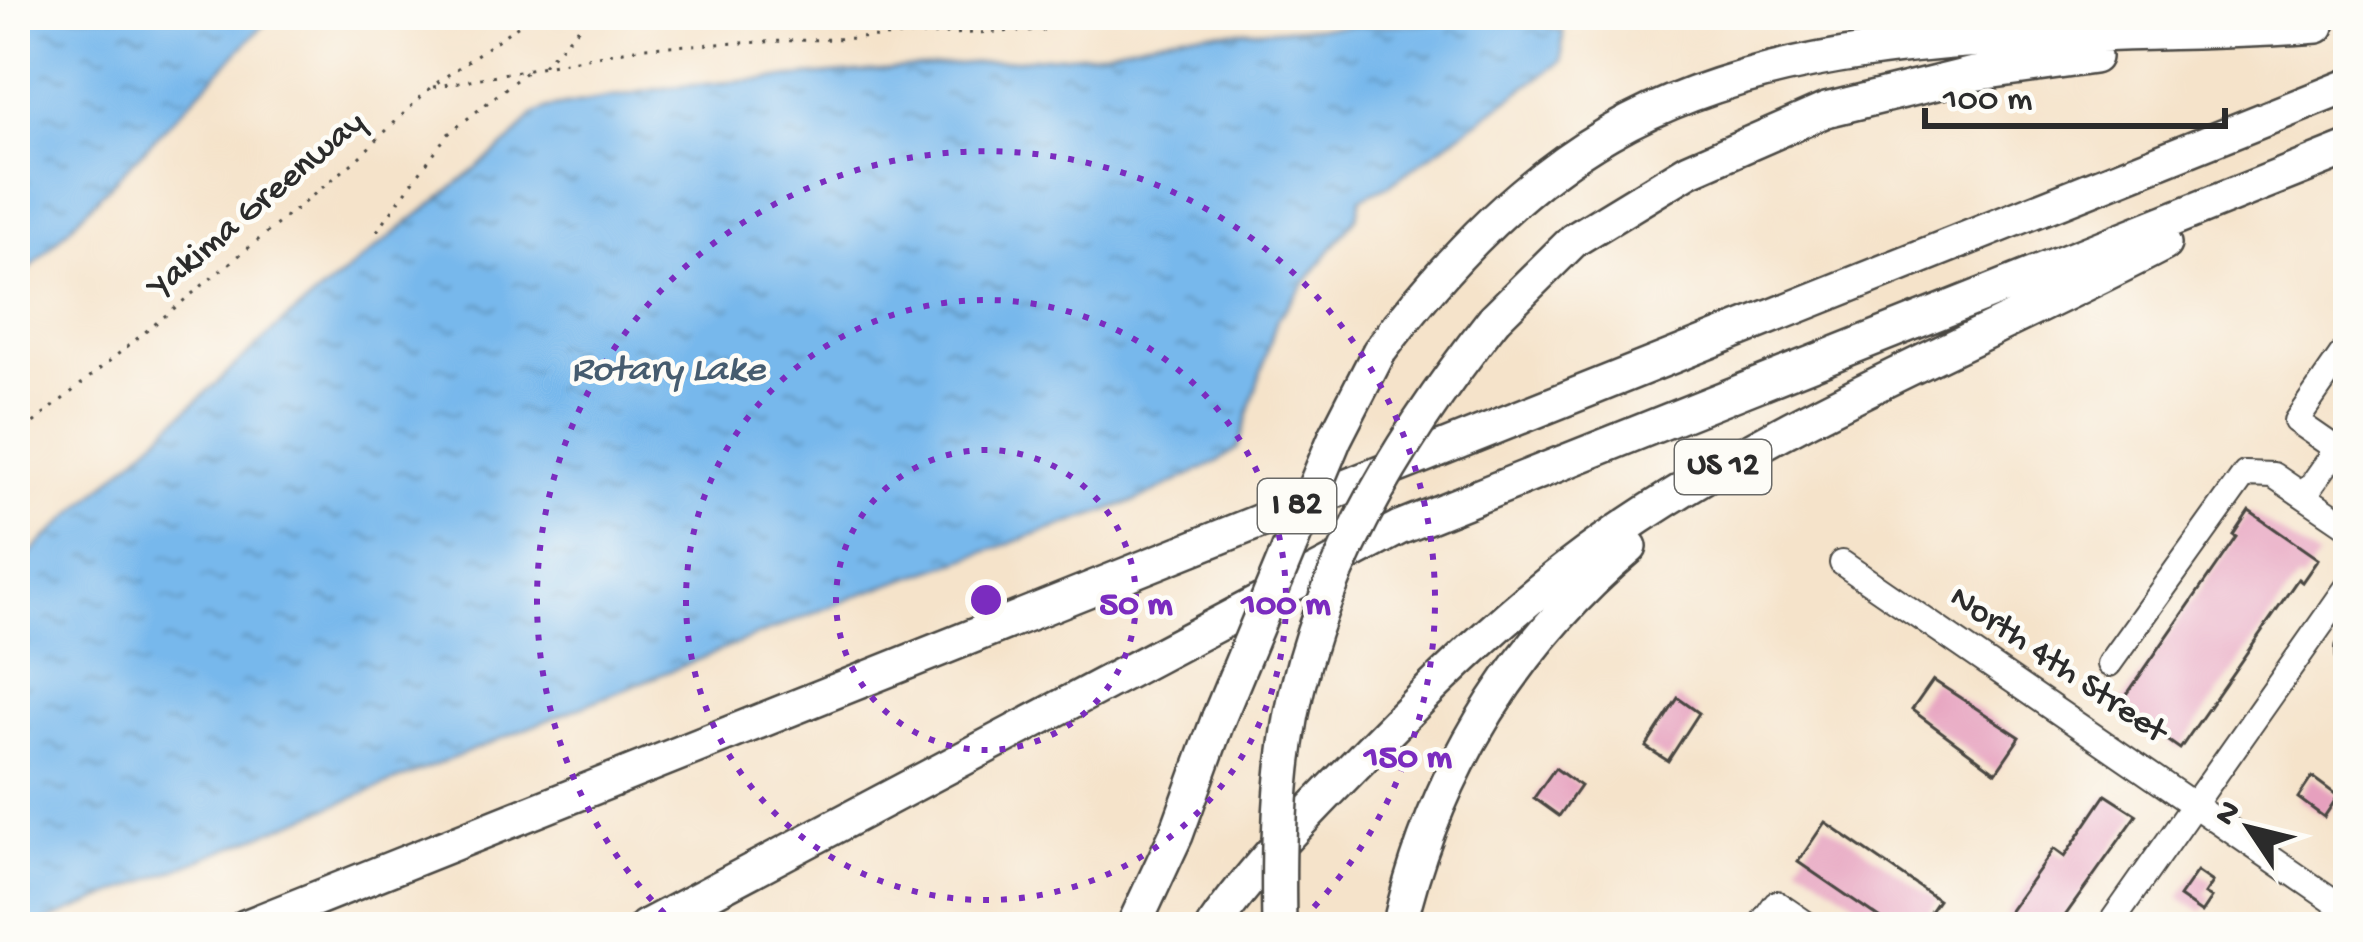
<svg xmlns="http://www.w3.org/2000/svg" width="2363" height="942" font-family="'Gochi Hand',sans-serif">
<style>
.water{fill:url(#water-ripples);stroke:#51728c;stroke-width:3}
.building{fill:#e6a0be}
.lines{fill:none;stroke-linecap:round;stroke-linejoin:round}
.minor-casing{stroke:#494743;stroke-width:28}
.highway-casing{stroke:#494743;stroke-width:38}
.path{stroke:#494743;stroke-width:3;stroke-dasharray:3 9;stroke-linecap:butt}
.minor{stroke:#fff;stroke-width:24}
.highway{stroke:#fff;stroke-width:33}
.highway-bridge-casing{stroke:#494743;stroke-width:38;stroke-linecap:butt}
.highway-bridge{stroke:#fff;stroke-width:33}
.ring{fill:none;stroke:#7b2cbf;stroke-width:6;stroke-dasharray:6 12}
.labels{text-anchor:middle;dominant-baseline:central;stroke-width:9;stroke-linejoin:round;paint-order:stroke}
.shield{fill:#fdfcf7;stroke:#6a6a68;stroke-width:3}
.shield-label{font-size:33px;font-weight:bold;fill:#2b2b2b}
.street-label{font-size:36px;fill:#2b2b2b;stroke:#fdfcf7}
.water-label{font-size:39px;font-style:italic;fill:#465c6f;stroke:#fdfcf7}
.centre{fill:#7b2cbf;stroke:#fdfcf7;stroke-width:6}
.ring-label{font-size:36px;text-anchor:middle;font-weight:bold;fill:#7b2cbf;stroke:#fdfcf7;stroke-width:9;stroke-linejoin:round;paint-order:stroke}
</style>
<defs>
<pattern id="water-ripples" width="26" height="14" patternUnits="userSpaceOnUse" patternTransform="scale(3)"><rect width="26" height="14" fill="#77b8ec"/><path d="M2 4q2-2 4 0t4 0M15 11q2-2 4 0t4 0" fill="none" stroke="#6296bf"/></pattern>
</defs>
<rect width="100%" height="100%" fill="#fdfcf7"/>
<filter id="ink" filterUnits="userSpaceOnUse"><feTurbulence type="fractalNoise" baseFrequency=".00833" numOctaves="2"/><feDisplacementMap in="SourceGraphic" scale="24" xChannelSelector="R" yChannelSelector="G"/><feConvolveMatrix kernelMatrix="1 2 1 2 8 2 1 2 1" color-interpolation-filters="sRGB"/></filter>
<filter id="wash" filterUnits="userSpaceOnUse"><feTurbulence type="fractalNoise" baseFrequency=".004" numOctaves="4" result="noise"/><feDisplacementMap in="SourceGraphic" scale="48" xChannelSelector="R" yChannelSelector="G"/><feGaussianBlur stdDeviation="2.7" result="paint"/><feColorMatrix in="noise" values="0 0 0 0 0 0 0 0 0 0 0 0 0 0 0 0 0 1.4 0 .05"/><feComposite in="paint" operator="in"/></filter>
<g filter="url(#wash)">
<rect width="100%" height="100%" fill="#f5e3ca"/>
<path class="water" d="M15,15H273L15,284Z
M1524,19L1563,31L1562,61L1389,185L1361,198L1357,216L1277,319L1238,448L1217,462L1138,500L864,593L32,927H15V567L279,326L511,141L533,115L548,108L671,87L1094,53L1183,33Z"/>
<g id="blocks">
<path class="building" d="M2249,511L2318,559L2302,582L2298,579L2180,749L2119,706L2236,537L2233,535Z
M1933,680L2020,737L1996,772L1912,710Z
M1678,698L1699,713L1668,761L1646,747Z
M1555,768L1580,786L1559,816L1534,798Z
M2312,777L2338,796L2324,817L2298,798Z
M2106,795L2137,815L2057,927H2023L2006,915L2053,849L2064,857Z
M1825,822L1938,900L1919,927H1893L1798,862Z
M2197,871L2213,882L2205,894L2212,898L2202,913L2179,897Z"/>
</g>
</g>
<g filter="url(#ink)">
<use href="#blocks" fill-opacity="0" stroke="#494743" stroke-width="3"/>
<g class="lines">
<g class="minor-casing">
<path id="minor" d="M2348,346L2296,421L2348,457
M2304,496L2337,449
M1842,563L2348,911
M2348,649V654
M2109,664L2245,474L2273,475L2348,526
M1759,927L1776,903L1811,927
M2108,927L2348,586"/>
</g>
<g class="highway-casing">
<path id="highway" d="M1494,319L1574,240L1689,170L1826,110L1973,74L2094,57
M1379,352C1441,268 1517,186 1609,133C1811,16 2091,43 2317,26
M245,927L2348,86
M645,927L1399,528L2348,149
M1133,927L1176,835L1219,717
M1213,927C1256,865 1311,810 1364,756C1434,684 1505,614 1586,554C1764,424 1970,345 2164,244
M1399,927C1434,776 1511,648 1630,547"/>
</g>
<path class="path" d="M543,65L591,15
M433,87L645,47L1044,30L1083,15
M377,231L447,135L526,72
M15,438L355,161L431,87L533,15"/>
<use href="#minor" class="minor"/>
<use href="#highway" class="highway"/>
<g class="highway-bridge-casing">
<path id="highway-bridge" d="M1219,717L1335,438L1379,352
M1279,927C1278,865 1278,805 1287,744C1309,585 1396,443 1494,319"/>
</g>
<use href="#highway-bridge" class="highway-bridge"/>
</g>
</g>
<g class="ring">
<circle cx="986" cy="600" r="150"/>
<circle cx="986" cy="600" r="300"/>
<path d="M677 926A449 449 0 1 1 1295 926"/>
</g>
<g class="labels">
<g class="shield">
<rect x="1675" y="440" width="96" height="54" rx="9"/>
<rect x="1258" y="479" width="78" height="54" rx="9"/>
</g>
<g class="shield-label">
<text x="1723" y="467">US 12</text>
<text x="1297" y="506">I 82</text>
</g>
<g class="street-label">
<text transform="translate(258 206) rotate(-40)">Yakima Greenway</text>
<text transform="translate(2057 666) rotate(34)">North 4th Street</text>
</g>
<g class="water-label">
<text x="668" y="372">Rotary Lake</text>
</g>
</g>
<circle cx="986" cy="600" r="18" class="centre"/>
<g class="ring-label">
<text x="1136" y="613">50 m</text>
<text x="1286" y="613">100 m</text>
<text x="1408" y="766">150 m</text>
</g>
<rect width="2363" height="942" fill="none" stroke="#fdfcf7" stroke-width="60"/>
<g transform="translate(2249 828) rotate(305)" stroke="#fdfcf7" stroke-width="9" paint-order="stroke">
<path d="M0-9L21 45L0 30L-21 45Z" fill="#2b2b2b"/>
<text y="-18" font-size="33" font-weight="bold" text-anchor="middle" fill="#2b2b2b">N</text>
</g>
<path d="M1925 108v18h300v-18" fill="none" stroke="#2b2b2b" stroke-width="6"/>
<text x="1943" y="108" font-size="36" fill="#2b2b2b" stroke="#fdfcf7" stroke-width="9" paint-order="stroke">100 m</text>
</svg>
